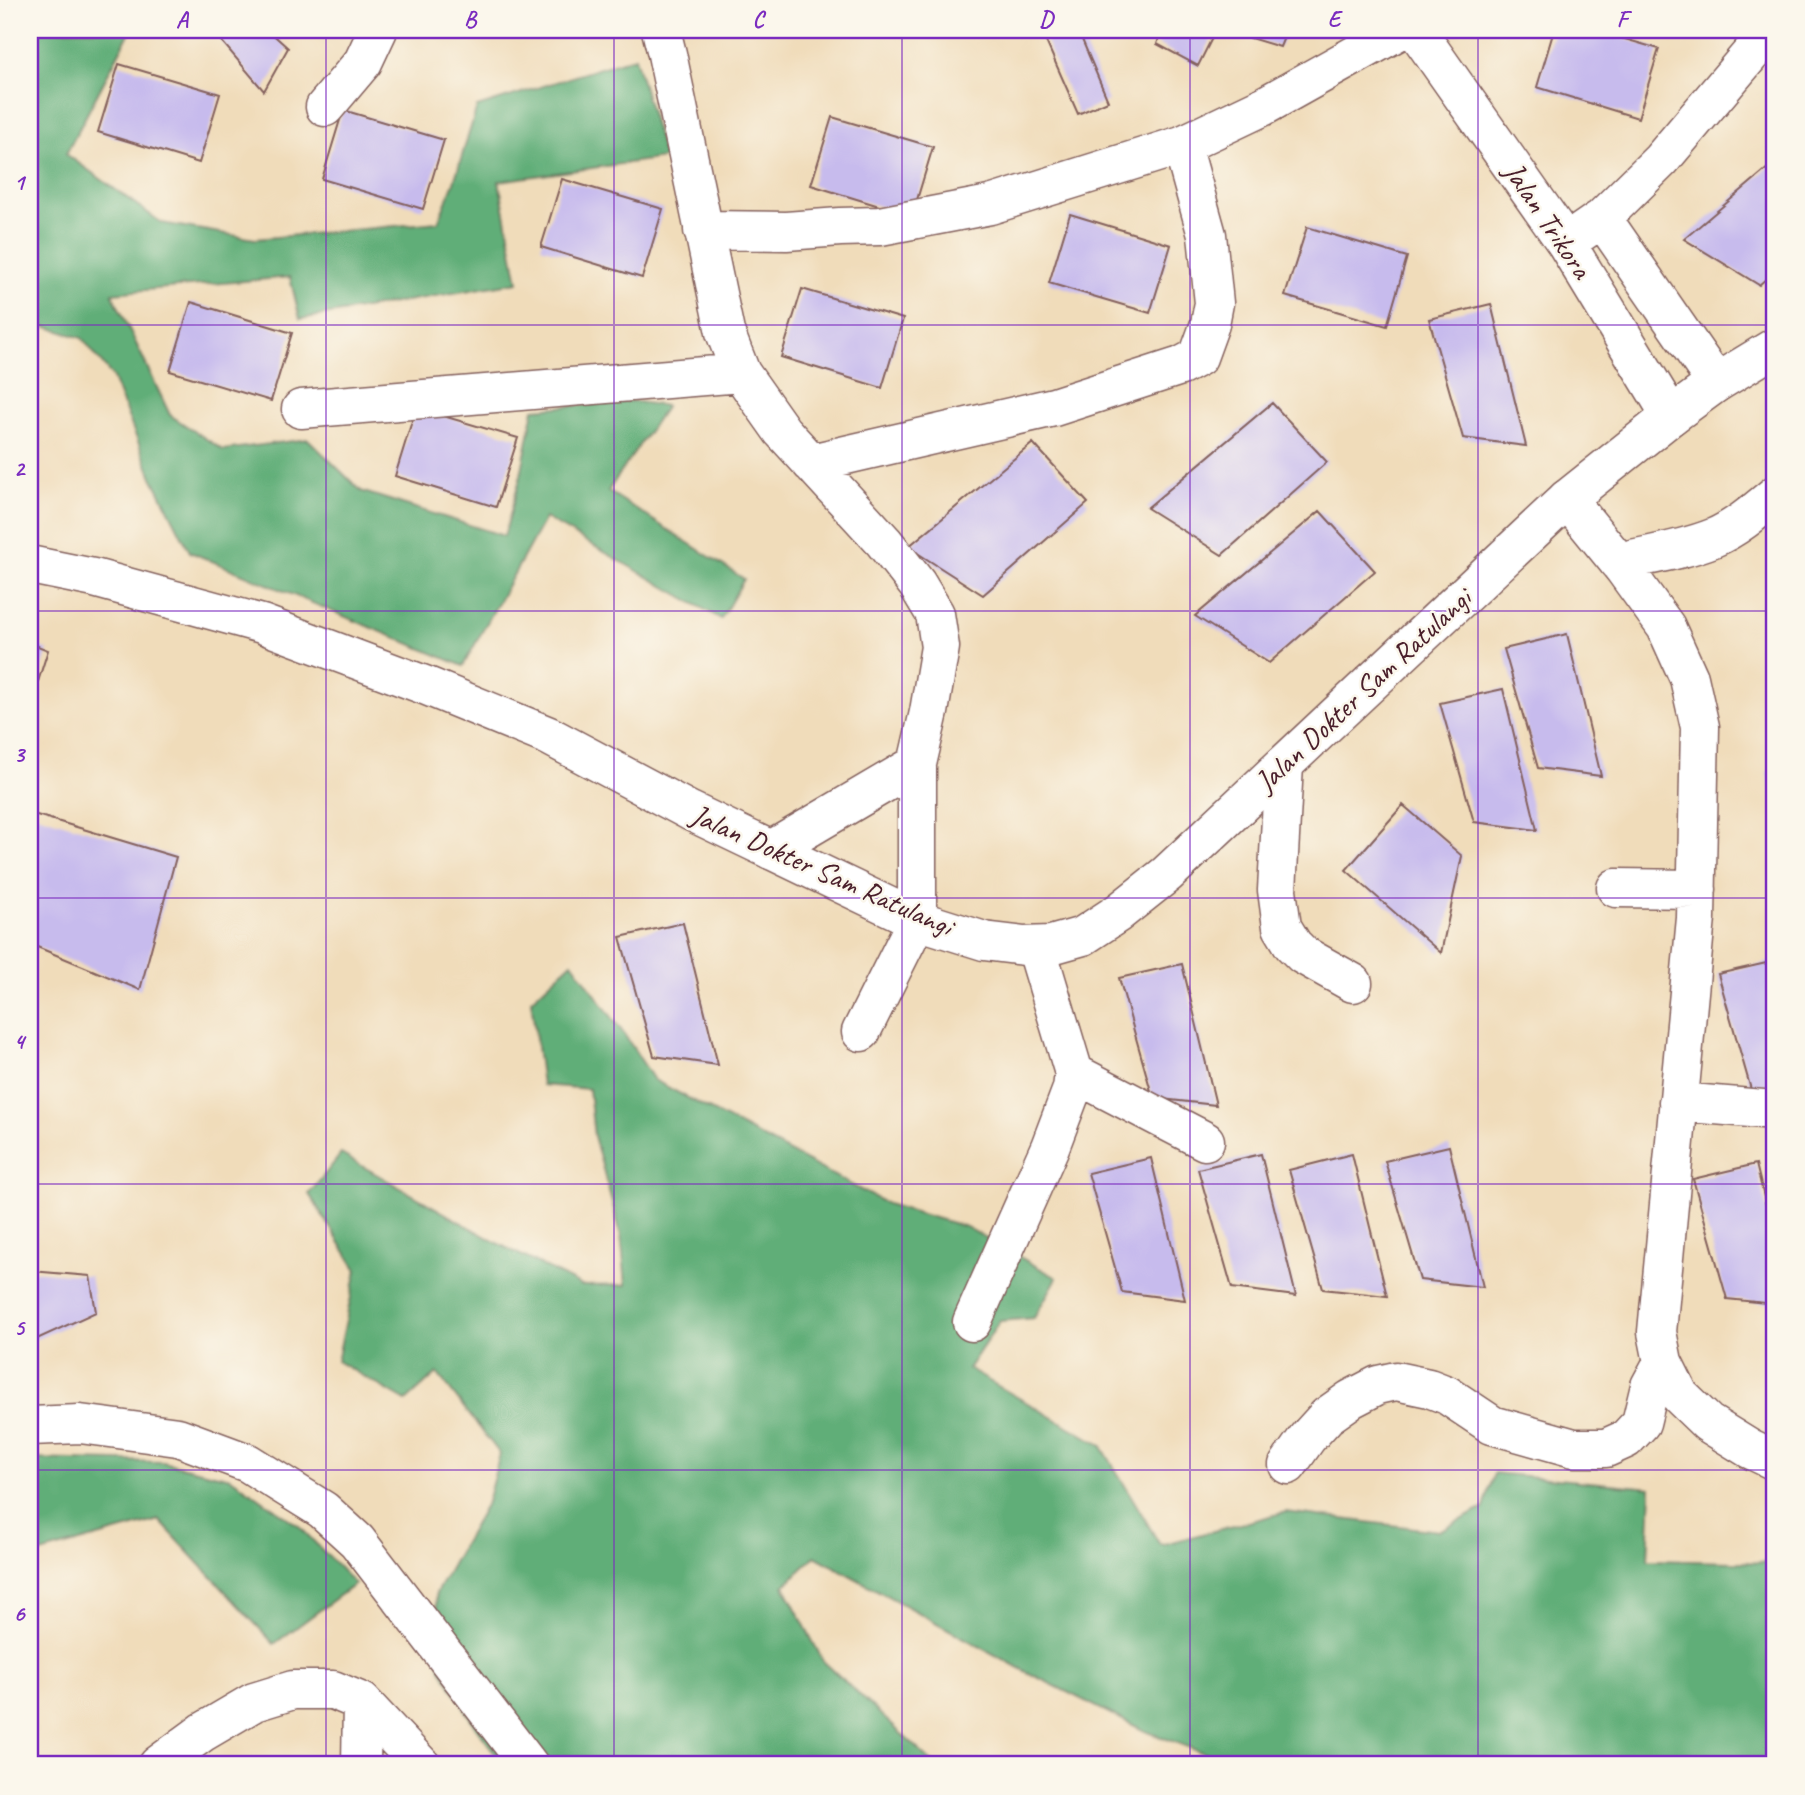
<svg xmlns="http://www.w3.org/2000/svg" width="1805" height="1795" font-family="Caveat,sans-serif">
<style>
.forest{fill:#61ae78;stroke:#566652;stroke-width:2}
.building{fill:#c7bbed}
.lines{fill:none;stroke-linecap:round;stroke-linejoin:round}
.minor-casing{stroke:#84615d;stroke-width:41}
.major-casing{stroke:#84615d;stroke-width:41}
.minor{stroke:#fff;stroke-width:38}
.major{stroke:#fff;stroke-width:38}
.grid{fill:none;stroke:#7b2cbf;stroke-width:2;stroke-opacity:0.55}
.labels{text-anchor:middle;dominant-baseline:central;stroke-width:5;stroke-linejoin:round;paint-order:stroke}
.street-label{font-size:30px;fill:#4a1f2b;stroke:#fbf7ec}
.neatline{fill:none;stroke:#7b2cbf;stroke-width:2.5}
.grid-label{font-size:23px;text-anchor:middle;font-weight:bold;fill:#7b2cbf}
</style>
<rect width="100%" height="100%" fill="#fbf7ec"/>
<filter id="ink" filterUnits="userSpaceOnUse"><feTurbulence type="fractalNoise" baseFrequency=".0143" numOctaves="2"/><feDisplacementMap in="SourceGraphic" scale="14" xChannelSelector="R" yChannelSelector="G"/><feConvolveMatrix kernelMatrix="1 2 1 2 8 2 1 2 1" color-interpolation-filters="sRGB"/></filter>
<filter id="wash" filterUnits="userSpaceOnUse"><feTurbulence type="fractalNoise" baseFrequency=".00686" numOctaves="4" result="noise"/><feDisplacementMap in="SourceGraphic" scale="28" xChannelSelector="R" yChannelSelector="G"/><feGaussianBlur stdDeviation="1.57" result="paint"/><feColorMatrix in="noise" values="0 0 0 0 0 0 0 0 0 0 0 0 0 0 0 0 0 1.4 0 .05"/><feComposite in="paint" operator="in"/></filter>
<g filter="url(#wash)">
<rect width="100%" height="100%" fill="#f0dcba"/>
<path class="forest" d="M30,30H131L66,154L162,223L255,239L438,222L454,182L477,107L635,57L664,158L499,181L518,282L300,319L290,277L112,293L170,415L223,450L308,439L361,491L504,536L521,475L534,409L631,401L666,406L608,491L744,579L721,619L545,518L463,666L190,552L152,477L112,376L82,338L44,326L30,328Z
M572,962L624,1034L654,1080L887,1204L966,1227L1057,1278L1034,1318L1000,1321L968,1369L1101,1445L1160,1545L1286,1512L1439,1531L1484,1508L1494,1473L1651,1488L1648,1560L1775,1563V1765H1509L1479,1757L1472,1765H1236L1145,1731L1019,1668L815,1556L784,1586L823,1661L935,1765H504L474,1725L439,1665L436,1593L487,1502L500,1454L437,1373L406,1401L337,1361L357,1270L309,1194L341,1154L499,1244L582,1286L626,1285L621,1235L594,1136L589,1089L542,1085L531,1000Z
M30,1459L163,1462L231,1478L299,1526L355,1584L274,1644L159,1520L30,1556Z"/>
<g id="blocks">
<path class="building" d="M212,30H268L288,48L264,91Z
M1041,30H1078L1108,101L1078,114Z
M1162,30H1216L1198,66L1157,44Z
M1224,30H1287L1280,47Z
M1554,30H1594L1659,49L1638,118L1537,87Z
M119,64L220,94L199,163L98,132Z
M343,110L444,140L423,209L322,179Z
M832,117L933,147L912,216L811,185Z
M1775,162V271L1759,285L1684,239Z
M562,179L663,209L642,278L541,247Z
M1070,214L1171,245L1150,313L1049,283Z
M1307,227L1407,257L1387,326L1285,296Z
M802,289L903,319L882,388L781,357Z
M191,302L292,333L271,401L170,371Z
M1491,304L1526,446L1463,438L1429,319Z
M1272,403L1327,462L1222,555L1147,508Z
M416,408L518,438L496,507L395,476Z
M1033,443L1088,503L983,595L908,547Z
M1320,511L1375,571L1269,663L1195,616Z
M1567,634L1601,776L1538,768L1504,649Z
M30,643L48,650L30,707Z
M1503,689L1537,830L1474,822L1440,703Z
M1775,770V797H1774L1767,772Z
M1403,805L1462,856L1441,953L1346,870Z
M30,813L176,857L140,990L30,944Z
M683,923L718,1065L654,1056L620,937Z
M1775,961V1096L1752,1093L1718,974Z
M1182,964L1216,1105L1153,1098L1119,978Z
M1449,1146L1483,1287L1420,1280L1385,1161Z
M1261,1154L1296,1296L1232,1288L1198,1169Z
M1352,1154L1387,1296L1323,1289L1289,1170Z
M1151,1158L1185,1300L1122,1292L1088,1173Z
M1756,1164L1775,1243V1304L1727,1299L1693,1179Z
M31,1271L90,1276L96,1312L37,1339H30V1273Z"/>
</g>
</g>
<g filter="url(#ink)">
<use href="#blocks" fill-opacity="0" stroke="#84615d" stroke-width="2"/>
<g class="lines">
<g class="minor-casing">
<path id="minor" d="M661,30L667,54L725,332L741,373L782,431L884,542L917,584L935,614L940,647L929,712L917,764V920L861,1032
M1416,30L1566,243L1671,416
M325,107L363,62L378,30
M1602,218L1716,383
M703,230L786,231L840,227L880,226L990,205L1182,145L1264,106L1400,30
M1566,243L1602,218L1661,160L1771,30
M301,409L741,373
M811,463L1054,407L1181,366L1198,357L1210,324L1214,303L1207,235L1182,145
M1567,499L1624,569L1666,627L1689,678L1700,727L1696,918L1657,1332L1663,1362L1680,1396L1708,1423L1750,1449L1775,1461
M1618,562C1649,555 1683,550 1713,538C1735,529 1756,511 1775,495
M1284,765L1277,890L1282,927L1293,945L1303,955L1353,983
M771,850L917,764
M1616,888L1697,889
M1074,1073L1205,1141
M1678,1102L1775,1110
M972,1322L1050,1147L1072,1089L1074,1073L1036,946
M1288,1465L1307,1438L1327,1416L1351,1399L1378,1385L1396,1381L1429,1388L1447,1395L1492,1425L1574,1448H1606L1626,1439L1641,1423L1650,1386L1663,1362
M158,1765L203,1732L254,1702L293,1690H333L362,1702L421,1765
M361,1765L362,1702"/>
</g>
<g class="major-casing">
<path id="major" d="M30,565L94,578L262,624L427,686L549,736L690,811L917,920L984,941L1024,946L1051,945L1083,936L1118,913L1167,874L1567,499L1671,416L1716,383L1775,347
M30,1426L80,1424L178,1437L248,1463L323,1510L357,1541L529,1765"/>
</g>
<use href="#minor" class="minor"/>
<use href="#major" class="major"/>
</g>
</g>
<path class="grid" d="M326,30V1765M614,30V1765M902,30V1765M1190,30V1765M1478,30V1765M30,325H1775M30,611H1775M30,898H1775M30,1184H1775M30,1470H1775"/>
<g class="labels">
<g class="street-label">
<text transform="translate(1548 220) rotate(56)">Jalan Trikora</text>
<text transform="translate(1363 690) rotate(-43)">Jalan Dokter Sam Ratulangi</text>
<text transform="translate(822 870) rotate(24)">Jalan Dokter Sam Ratulangi</text>
</g>
</g>
<rect width="1805" height="1795" fill="none" stroke="#fbf7ec" stroke-width="77"/>
<rect x="38" y="38" width="1728" height="1718" class="neatline"/>
<g class="grid-label">
<text x="182" y="27">A</text>
<text x="470" y="27">B</text>
<text x="758" y="27">C</text>
<text x="1046" y="27">D</text>
<text x="1334" y="27">E</text>
<text x="1622" y="27">F</text>
<text x="19" y="190">1</text>
<text x="19" y="476">2</text>
<text x="19" y="762">3</text>
<text x="19" y="1049">4</text>
<text x="19" y="1335">5</text>
<text x="19" y="1621">6</text>
</g>
</svg>
